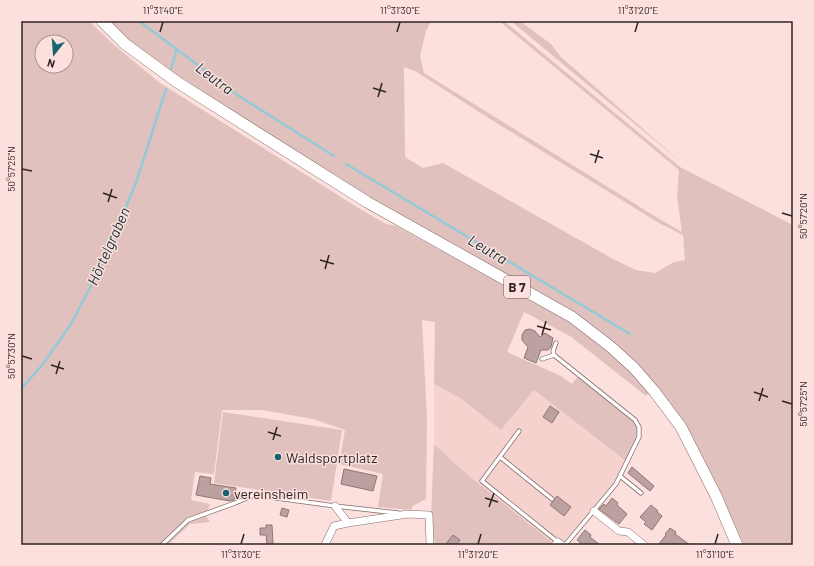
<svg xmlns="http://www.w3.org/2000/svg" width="814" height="566" font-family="Barlow,sans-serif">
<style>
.built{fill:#f6d2cf}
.green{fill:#e1c1be;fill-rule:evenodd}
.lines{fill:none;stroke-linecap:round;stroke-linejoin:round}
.stream{stroke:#94cad7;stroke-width:2.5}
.building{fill:#bba19f;stroke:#8f7775}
.service-casing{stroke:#856d6b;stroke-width:5}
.minor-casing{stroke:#856d6b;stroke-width:8}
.primary-casing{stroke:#856d6b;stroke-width:12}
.service{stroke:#fff;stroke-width:3.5}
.minor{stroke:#fff;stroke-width:7}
.primary{stroke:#fff;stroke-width:11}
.ticks{fill:none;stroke:#2e2423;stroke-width:1.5}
.poi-dot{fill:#196270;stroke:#fbe0dd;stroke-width:1.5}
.labels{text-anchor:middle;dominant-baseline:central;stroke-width:3;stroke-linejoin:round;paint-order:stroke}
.shield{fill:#fbe0dd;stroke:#6c5c5b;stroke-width:1}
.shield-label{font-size:13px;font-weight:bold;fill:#2e2423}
.poi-label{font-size:14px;fill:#2e2423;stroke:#fbe0dd;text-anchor:start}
.water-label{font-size:15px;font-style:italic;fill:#132f35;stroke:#fbe0dd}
.neatline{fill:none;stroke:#2e2423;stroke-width:1.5}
.ticks-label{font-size:10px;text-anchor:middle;fill:#2e2423}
</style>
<rect width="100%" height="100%" fill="#fbe0dd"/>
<path class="built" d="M434,384L460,398L501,430L534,390L626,461L614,484L563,542L557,537L553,543L468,475L434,444Z"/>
<path class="green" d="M21,21H89L113,44L160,83L360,209L386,224L396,226L570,321L607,350L631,371L649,392L646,396L570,336L524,312L507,352L561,376L572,384L578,376L634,422C642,435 631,448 626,461L534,390L501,430L460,398L434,384L435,322L422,320L427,418L426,499L413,506L411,510L378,507L383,474L339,464L345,430L313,419L262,410H222L214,474L195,472L191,500L210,504L206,516L210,522L190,524L168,545H21ZM42,42H66V66H42Z
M110,21H431L426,31L420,56L424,73L661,220L682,232L677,196L679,170L499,21H504L680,167L793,225V545H743L702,460L613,342L396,214L213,99L159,64L124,36ZM404,67L415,71L487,117L659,223L683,235L685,260L674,262L655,273L636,270L615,260L443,163L423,168L405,157Z
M511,21H520L551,44L561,57L682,163Z
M223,412L342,430L331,501L214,483Z
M434,444L468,475L553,543L551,545H435L431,517Z"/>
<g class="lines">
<path class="stream" d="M139,21L239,96L334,156
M171,69L177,49
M346,164L630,334
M21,389L43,364L71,324L106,257L137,180L166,89"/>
</g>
<path class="building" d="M530,329L535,331L540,337L545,333L553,338L551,347L548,350H541L536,363L524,358L528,347L522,340V335L525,330Z
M550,406L559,412L552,423L543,417Z
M632,467L654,486L650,491L628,473Z
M344,469L377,476L373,491L341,484Z
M200,476L211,478L210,484L236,488L234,500L230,501L196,495Z
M557,496L571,507L564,516L550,505Z
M612,498L618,503L617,505L627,514L619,524L599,509L604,504L606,506Z
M651,505L658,511L657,512L662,516L652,530L644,524L646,522L640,517Z
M282,508L289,510L287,517L280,515Z
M266,525H272L273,544L267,545L266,535H260V528H266Z
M670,528L676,532L675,534L690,545H658L666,535L665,534Z
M585,530L591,535L590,537L600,545H583L577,540Z
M453,535L460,540L456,545H445Z"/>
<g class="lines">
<g class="service-casing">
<path id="service" d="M554,355L553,351L556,343
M542,359L554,355L635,420L639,427V437L616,484L565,545
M519,431L482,481L558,542
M500,457L552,499
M620,476L641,493
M162,545L188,520L235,503L254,495L335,506L398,513"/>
</g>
<g class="minor-casing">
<path id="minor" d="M594,511L619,531L628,532L644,545
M348,523L408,514L429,515L430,545
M325,545L334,526L348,523L335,506
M555,545L558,542L562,545"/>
</g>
<g class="primary-casing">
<path id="primary" d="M102,21L125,44L177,82L367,202L572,317L611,347L634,368L654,391L681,427L716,496L737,545"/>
</g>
<use href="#service" class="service"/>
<use href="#minor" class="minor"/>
<use href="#primary" class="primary"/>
</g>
<path class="ticks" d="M160,32L163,22M397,32L400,22M635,32L638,22M373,88L386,92M378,97L382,83M590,154L603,158M595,163L599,150M22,169L32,171M103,193L117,198M108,202L112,189M782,213L792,216M320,260L334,264M325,269L329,255M537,326L551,330M542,335L546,321M22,356L32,359M51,365L64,369M56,374L60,361M754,392L768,397M759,401L763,388M782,401L792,404M268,432L281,436M273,440L277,427M485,498L498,502M489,507L494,493M241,544L244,534M478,544L481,534M715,544L718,534"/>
<g class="poi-dot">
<circle cx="278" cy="457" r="4"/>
<circle cx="226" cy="493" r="4"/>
</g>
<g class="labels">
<rect class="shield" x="504" y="276" width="26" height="22" rx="3"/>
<g class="shield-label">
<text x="517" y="287">B 7</text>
</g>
<g class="poi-label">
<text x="286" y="457">Waldsportplatz</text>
<text x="234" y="493">vereinsheim</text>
</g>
<g class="water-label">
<text transform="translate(215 78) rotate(37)">Leutra</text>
<text transform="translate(108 246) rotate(-66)">Hörtelgraben</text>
<text transform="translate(488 249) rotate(31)">Leutra</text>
</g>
</g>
<rect width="814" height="566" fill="none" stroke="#fbe0dd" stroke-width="44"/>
<g transform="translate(54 54) rotate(197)"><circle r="19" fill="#fbe0dd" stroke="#a99593"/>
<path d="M0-3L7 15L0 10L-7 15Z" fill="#196270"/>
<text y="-6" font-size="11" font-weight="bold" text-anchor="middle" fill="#2e2423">N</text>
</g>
<rect x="22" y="22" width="770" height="522" class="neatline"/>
<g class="ticks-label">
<text x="163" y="14">11°31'40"E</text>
<text x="400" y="14">11°31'30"E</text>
<text x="638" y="14">11°31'20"E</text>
<text transform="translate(11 169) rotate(-90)" y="4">50°57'25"N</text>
<text transform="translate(803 216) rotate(-90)" y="4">50°57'20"N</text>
<text transform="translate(11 356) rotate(-90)" y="4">50°57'30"N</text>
<text transform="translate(803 404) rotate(-90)" y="4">50°57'25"N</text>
<text x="241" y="558">11°31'30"E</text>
<text x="478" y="558">11°31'20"E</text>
<text x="715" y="558">11°31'10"E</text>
</g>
</svg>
